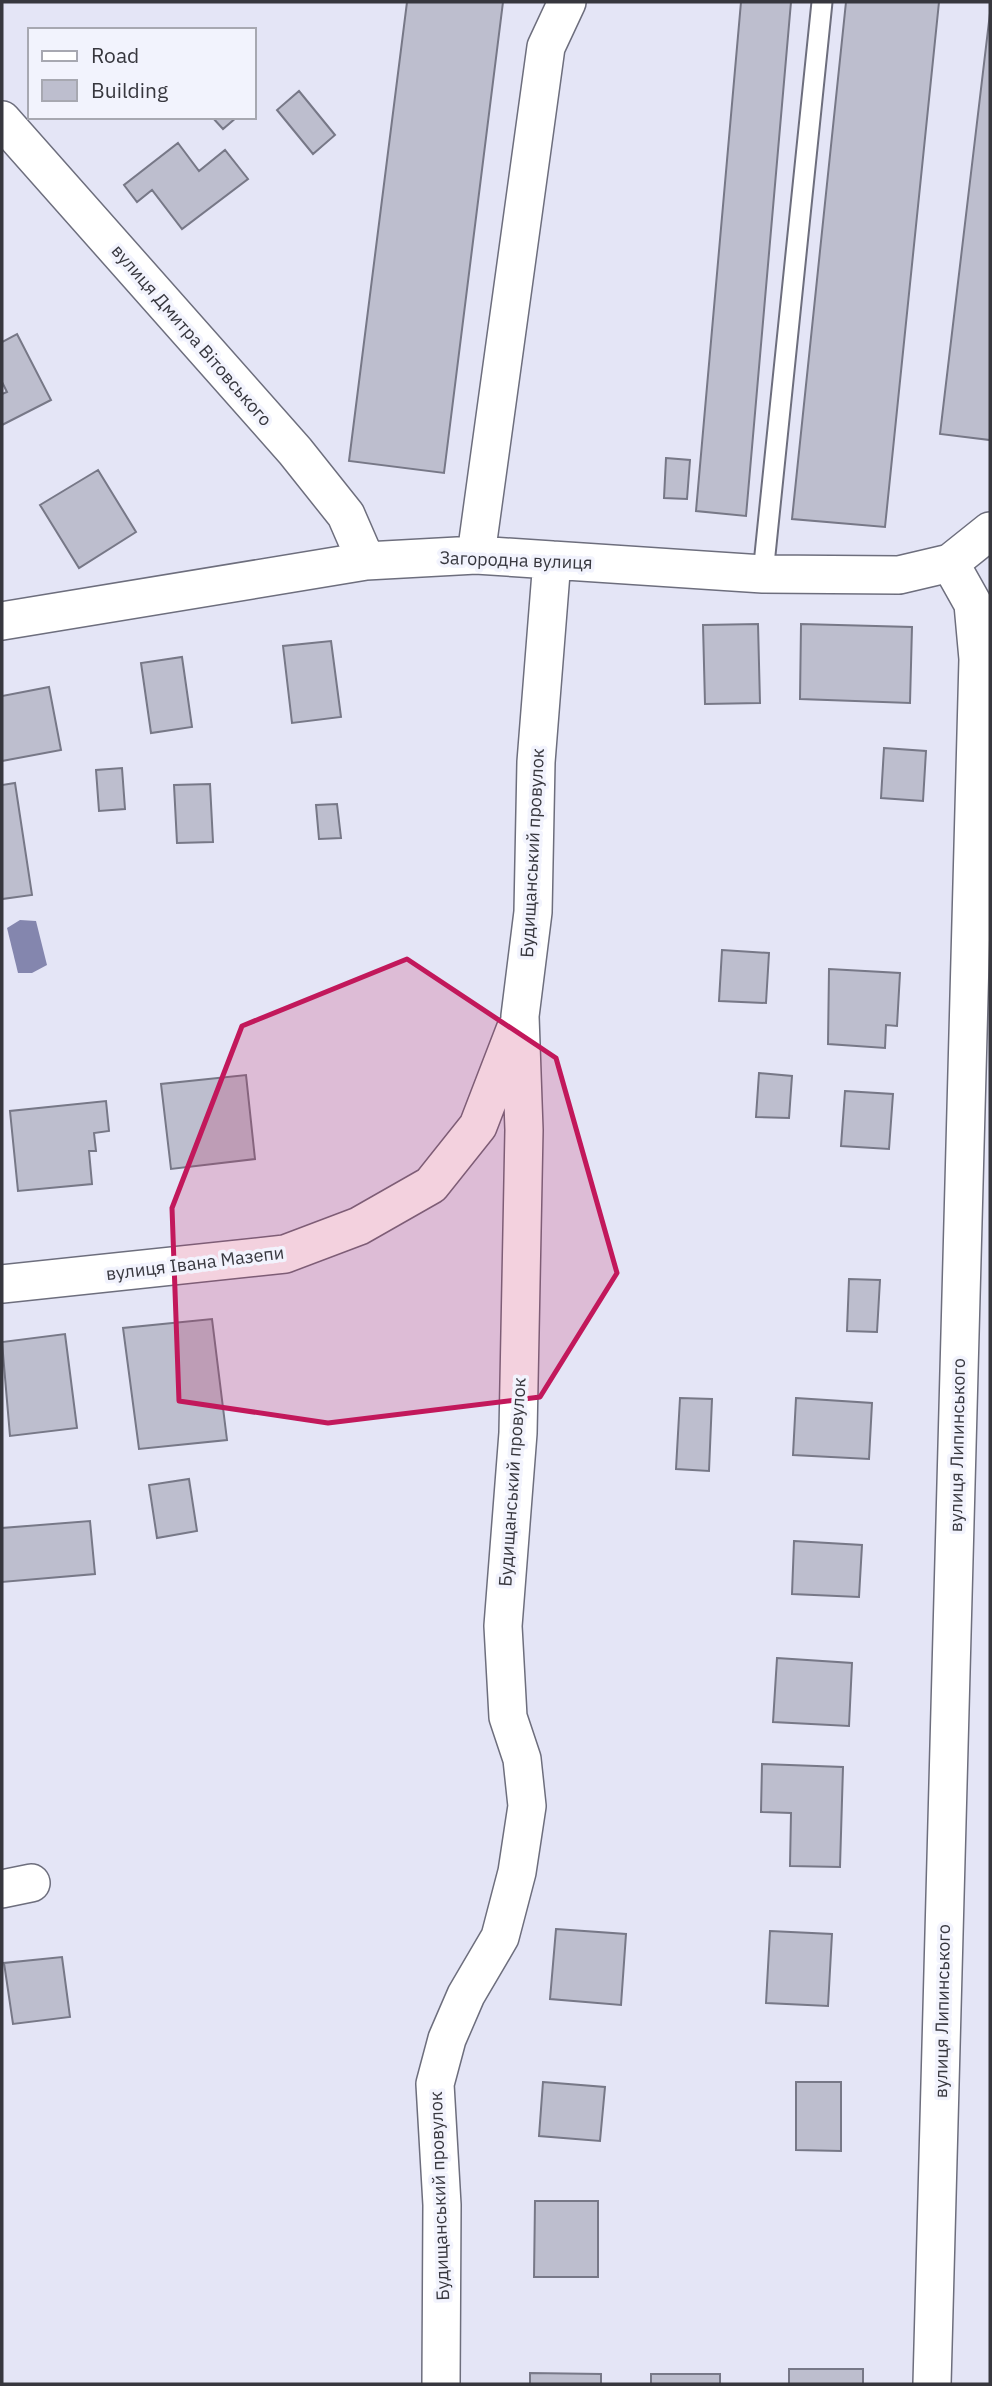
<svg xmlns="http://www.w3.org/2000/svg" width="992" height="2386" font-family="'IBM Plex Sans',sans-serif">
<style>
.water{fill:#8486ae}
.building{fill:#bdbece;stroke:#777887;stroke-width:2}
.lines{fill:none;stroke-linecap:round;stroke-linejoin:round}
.lane-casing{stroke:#6d6e7d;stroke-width:23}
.street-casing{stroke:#6d6e7d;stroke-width:40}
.lane{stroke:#fff;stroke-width:19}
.street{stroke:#fff;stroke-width:37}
.marked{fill:#c2185b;fill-opacity:0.2;stroke:#c2185b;stroke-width:5;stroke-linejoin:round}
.labels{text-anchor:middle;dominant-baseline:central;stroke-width:7;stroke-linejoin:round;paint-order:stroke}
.street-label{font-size:18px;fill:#37373e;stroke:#f2f3fd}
</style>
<rect width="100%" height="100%" fill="#e4e5f6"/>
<path class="water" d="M20,920L36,921L47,965L32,973H18L7,928Z"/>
<path class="building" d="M407,2H503L444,473L349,461Z
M741,2H791L746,516L696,511Z
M846,2H939L885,527L792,519Z
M990,13V440L940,434Z
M299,91L335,135L313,154L277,110Z
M212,117H237L223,129Z
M178,143L199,171L225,150L248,179L182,229L152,190L137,202L124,185Z
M17,334L51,400L2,425V394L7,392L2,382V342Z
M666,458L690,460L687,499L664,498Z
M98,470L136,532L79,568L40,505Z
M758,624L760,703L705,704L703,625Z
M801,624L912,627L910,703L800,699Z
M331,641L341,717L292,723L283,646Z
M182,657L192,727L151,733L141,663Z
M49,687L61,750L2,761V696Z
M884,748L926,751L923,801L881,798Z
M122,768L125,809L99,811L96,770Z
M15,783L32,895L2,899V785Z
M210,784L213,842L177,843L174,785Z
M337,804L341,838L319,839L316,805Z
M722,950L769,953L766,1003L719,1001Z
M829,969L900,973L897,1026L886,1025L885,1048L828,1044Z
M759,1073L792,1076L789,1118L756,1117Z
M246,1075L255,1159L171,1169L161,1084Z
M845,1091L893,1094L889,1149L841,1146Z
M106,1101L109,1131L94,1133L96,1151H89L92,1184L18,1191L10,1111Z
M849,1279L880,1280L877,1332L847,1331Z
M212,1319L227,1440L139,1449L123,1328Z
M65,1334L77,1428L10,1436L2,1342Z
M680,1398L712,1399L709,1471L676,1469Z
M796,1398L872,1403L869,1459L793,1455Z
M189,1479L197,1531L157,1538L149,1485Z
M90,1521L95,1574L2,1582V1528Z
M794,1541L862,1545L859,1597L792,1594Z
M777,1658L852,1663L849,1726L773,1722Z
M762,1764L843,1767L840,1867L790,1866L791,1813L761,1812Z
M556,1929L626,1934L621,2005L550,1999Z
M770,1931L832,1934L828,2006L766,2003Z
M62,1957L70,2017L13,2024L4,1963Z
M543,2082L605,2087L600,2141L539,2136Z
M796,2082H841V2151L796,2150Z
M535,2201H598V2277H534Z
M789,2369H863V2384H789Z
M530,2373L601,2374V2384H530Z
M651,2374H720V2384H651Z"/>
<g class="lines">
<g class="lane-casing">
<path id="lane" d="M763,574L822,2"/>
</g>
<g class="street-casing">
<path id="street" d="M2,120L295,451L346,515L366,561
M476,555L546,47L567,2
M2,621L366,561L476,555L763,574L899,575L950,563L990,531
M2,1284L285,1254L359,1226L431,1185L478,1126L515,1030
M2,1889L31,1883
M441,2384L442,2205L435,2084L447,2039L466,1995L500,1937L517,1872L527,1806L522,1759L508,1717L503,1626L518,1433L524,1130L520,1016L533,912L536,762L552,560
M932,2384L978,659L973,604L950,563"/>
</g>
<use href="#lane" class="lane"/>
<use href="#street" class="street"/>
</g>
<path class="marked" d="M407,959L556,1058L617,1273L540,1397L328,1423L179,1401L172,1208L242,1026Z"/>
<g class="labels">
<g class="street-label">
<text transform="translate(192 335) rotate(49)">вулиця Дмитра Вітовського</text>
<text transform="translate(516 560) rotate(2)">Загородна вулиця</text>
<text transform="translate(532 853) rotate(-87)">Будищанський провулок</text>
<text transform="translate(195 1263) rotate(-7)">вулиця Івана Мазепи</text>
<text transform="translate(957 1445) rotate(-89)">вулиця Липинського</text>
<text transform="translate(512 1482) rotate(-86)">Будищанський провулок</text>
<text transform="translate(942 2011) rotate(-89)">вулиця Липинського</text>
<text transform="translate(439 2196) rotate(-92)">Будищанський провулок</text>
</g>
</g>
<rect width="992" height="2386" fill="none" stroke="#37373e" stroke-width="7"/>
<rect x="28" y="28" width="228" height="91" fill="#f2f3fd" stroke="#a7a8b1" stroke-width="2"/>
<rect x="42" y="51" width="35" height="10" fill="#ffffff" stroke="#a7a8b1" stroke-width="2"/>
<text x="91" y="63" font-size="21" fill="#37373e">Road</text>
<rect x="42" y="80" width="35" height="21" fill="#bdbece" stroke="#a7a8b1" stroke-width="2"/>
<text x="91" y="98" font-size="21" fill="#37373e">Building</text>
</svg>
